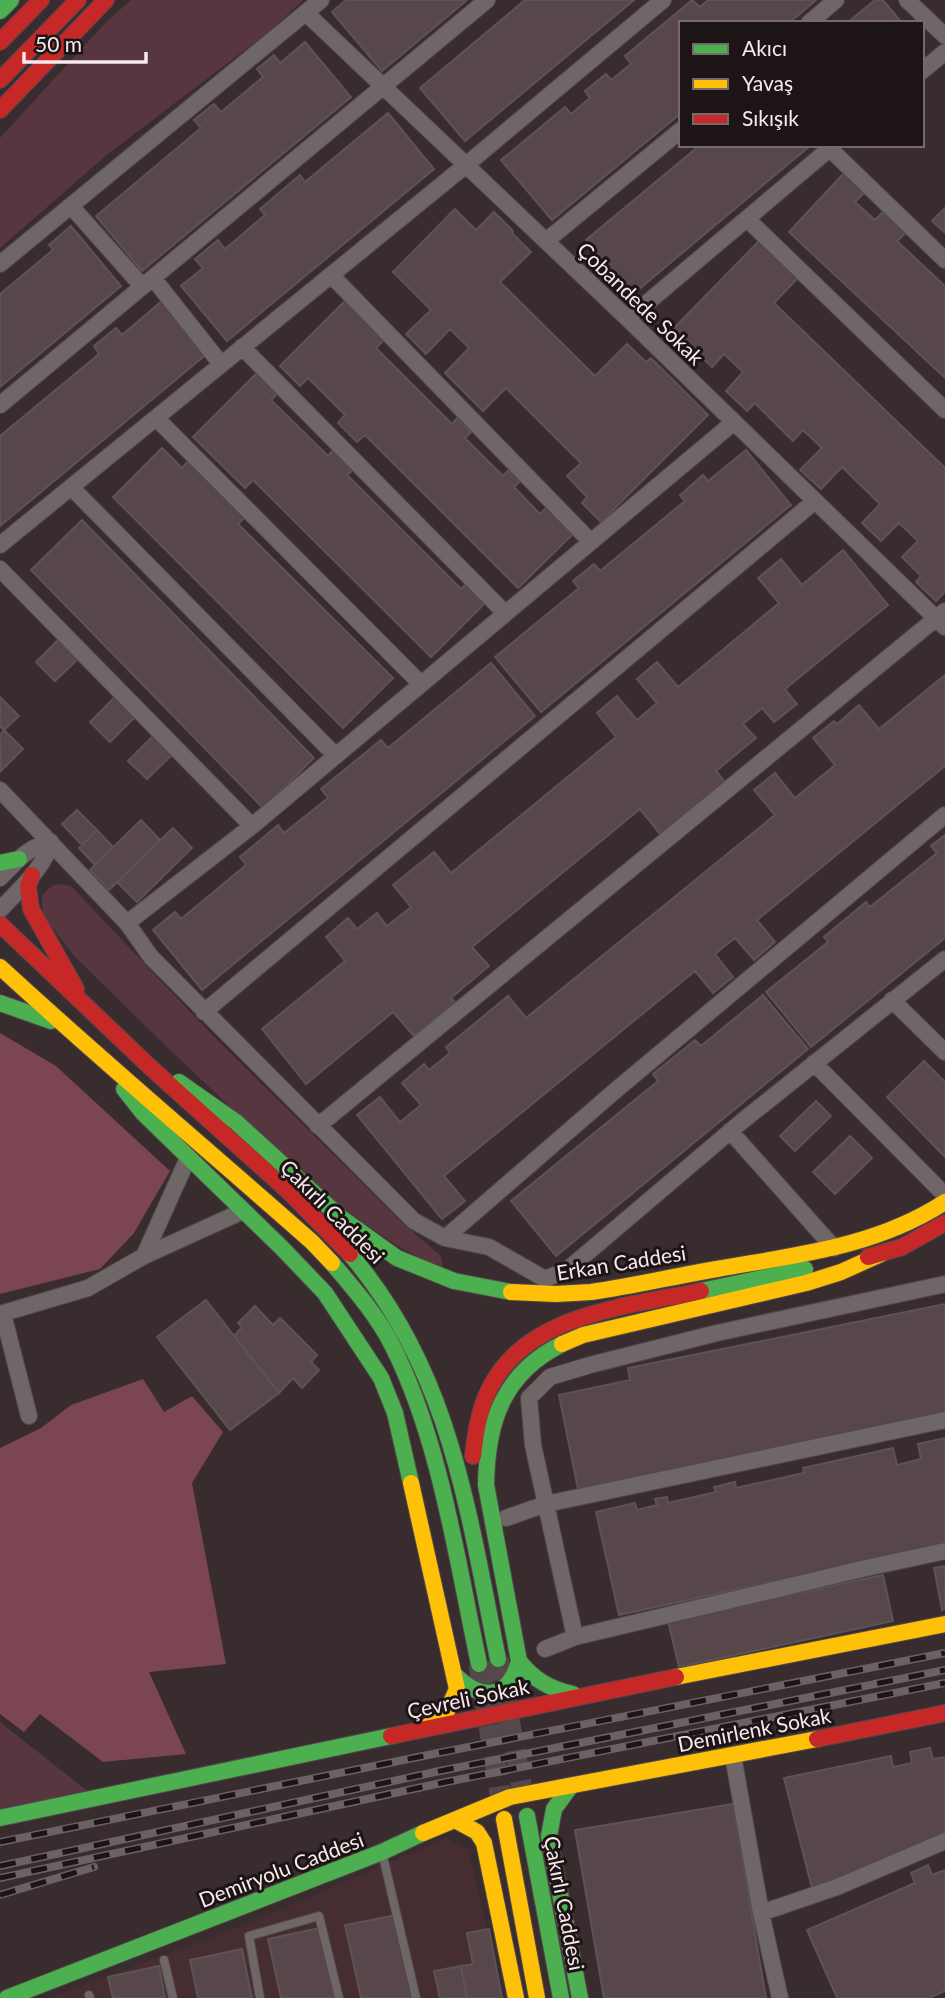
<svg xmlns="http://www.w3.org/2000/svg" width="945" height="1998" font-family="Lato,sans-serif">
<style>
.built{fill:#462d32}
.green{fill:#58363f}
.forest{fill:#7b4552}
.building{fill:#57474b;stroke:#5d5355;stroke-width:2}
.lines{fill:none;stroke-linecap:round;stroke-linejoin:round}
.secondary-tunnel{stroke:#55484b;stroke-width:21;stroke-dasharray:21 10;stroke-linecap:butt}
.lane-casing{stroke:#52484a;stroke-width:10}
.street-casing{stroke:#52484a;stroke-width:18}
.fast-casing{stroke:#52484a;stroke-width:18}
.slow-casing{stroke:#52484a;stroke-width:18}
.jam-casing{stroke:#52484a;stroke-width:18}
.lane{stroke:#6f6668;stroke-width:8}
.street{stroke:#6f6668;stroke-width:16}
.fast{stroke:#4caf50;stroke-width:16}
.slow{stroke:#ffc107;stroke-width:16}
.jam{stroke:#c62828;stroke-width:16}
.rail-casing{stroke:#6b6265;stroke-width:8}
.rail{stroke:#1d1415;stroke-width:5;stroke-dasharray:16;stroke-linecap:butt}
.labels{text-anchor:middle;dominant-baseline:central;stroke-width:6;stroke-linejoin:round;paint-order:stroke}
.street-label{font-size:21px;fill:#f7e9ec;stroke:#1d1415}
</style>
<rect width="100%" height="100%" fill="#382c2f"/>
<path class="built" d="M446,1838L469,1850L502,1998H48L247,1924Z"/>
<path class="green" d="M131,0H303L271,30L108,154L0,248V138L107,21Z
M57,884L71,886L215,1038L405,1225L441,1256L443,1267L425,1261L396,1245L321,1193L169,1049L75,957L43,915L42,896L49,888Z
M0,1722L90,1793L0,1810Z"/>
<path class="forest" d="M0,1033L56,1066L170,1171L134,1233L100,1269L0,1294Z
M143,1379L164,1412L192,1396L223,1432L192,1483L226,1664L149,1672L186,1754L103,1762L40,1714L24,1732L0,1714V1448L41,1428L71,1405Z"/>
<path class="building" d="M346,0H467L382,71L332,12Z
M525,0H634L465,141L420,88Z
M692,0L700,7L708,0H816L789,23H681V113L552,220L501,160L565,107L571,114L590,98L585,91L606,74L611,80L631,64L625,56Z
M875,0H883L902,23H847Z
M305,42L351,97L142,271L96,216L201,128L194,120L214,104L221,112L263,77L257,69L274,55L280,63Z
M388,113L434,169L227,341L181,286L203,268L195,259L218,240L225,249L265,215L260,209L300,175L305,182Z
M700,145H811L632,295L586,240Z
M845,172L866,191L855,202L875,220L883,212L906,233L897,241L945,286V378L789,232Z
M945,208V233L932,221Z
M455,209L476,230L494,212L513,231L512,233L531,252L500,282L595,376L627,344L646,362L651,358L708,415L601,522L582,503L587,497L567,476L581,463L506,388L483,411L445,373L469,348L450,329L426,354L406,334L431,310L393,272Z
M71,226L121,286L0,387V294L53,250L49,245Z
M759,241L798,278L774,303L945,468V592L936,601L916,582L921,576L902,557L918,541L899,523L881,541L862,523L880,504L842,467L821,489L800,470L822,448L803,430L793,441L755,403L747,411L726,391L743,372L724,354L712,367L673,329Z
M163,300L208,353L0,526V436L99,354L94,346L116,328L122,335Z
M346,300L385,339L376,348L452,424L457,418L471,432L465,438L503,476L509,470L520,481L514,487L540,514L547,507L573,534L518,588L365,435L357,442L338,423L345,415L308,378L300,386L280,366Z
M259,371L279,392L271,400L328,456L336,447L356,467L347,475L461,589L468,582L487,601L431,657L253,480L245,488L193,437Z
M162,448L182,468L189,460L245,517L238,524L393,678L343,728L113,497Z
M746,450L791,505L541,712L495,657L579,588L573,581L594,564L600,571L685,501L680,495L703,475L708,481Z
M82,520L314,758L263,808L31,570Z
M843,550L888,605L785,689L797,704L774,722L762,708L743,724L756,738L716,771L725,782L661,835L640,809L472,947L489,966L451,998L455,1002L414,1036L393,1012L306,1084L262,1029L345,961L326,937L348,918L357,929L377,913L387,926L411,907L393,885L434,852L451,873L616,737L597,713L617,696L637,720L657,703L637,679L657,662L678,687L779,603L758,578L781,559L802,585Z
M60,638L79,658L55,681L36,662Z
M491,663L535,716L202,990L153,930L175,912L181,919L246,865L240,857L278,825L284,833L328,798L321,789L381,740L388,748Z
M945,675V766L757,920L775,942L754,960L735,938L715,954L733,977L713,993L695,971L444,1176L465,1201L442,1219L357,1115L380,1097L400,1122L421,1105L402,1083L424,1064L429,1070L450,1053L446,1047L508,996L526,1018L775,815L754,790L775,773L795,798L835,765L813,738L834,721L837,724L859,705L879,729Z
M0,697L19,716L4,730L0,726Z
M115,697L135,717L110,742L90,722Z
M4,730L23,749L1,771L0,735Z
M153,736L172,755L147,779L128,761Z
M77,810L97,830L82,845L62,824Z
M141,820L160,840L109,890L90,870Z
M173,828L192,848L137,902L117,882Z
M97,830L113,847L95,865L79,848Z
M945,835V938L811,1047L766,992L828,942L824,937L866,902L870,907L937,853L931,846Z
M763,995L808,1049L556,1256L511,1201L658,1081L653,1074L695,1040L701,1046Z
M924,1061L945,1082V1157L887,1097Z
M816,1101L831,1116L795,1151L780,1136Z
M850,1136L872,1158L835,1194L813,1172Z
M206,1300L279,1393L230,1430L157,1337Z
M945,1304V1415L578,1489L559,1395L630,1380L628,1368Z
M255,1306L273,1325L280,1318L317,1355L311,1362L319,1370L302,1388L293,1378L279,1393L234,1336L242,1327L238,1323Z
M945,1438V1544L619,1615L596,1512L635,1503L637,1510L657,1505L655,1499L667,1497L668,1503L716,1492L714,1487L735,1482L736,1488L804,1473L803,1468L893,1448L897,1465L921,1459L918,1444Z
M945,1566V1609L942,1610L934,1568Z
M883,1575L893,1621L679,1667L668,1621Z
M930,1748L933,1759L945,1757V1834L813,1892L784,1778L891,1756L893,1767L912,1763L910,1752Z
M733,1804L766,1998H604L575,1830Z
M928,1865L932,1875L945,1870V1991L929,1998H837L807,1930L915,1883L911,1873Z
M397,1915L414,1998H361L345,1925Z
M320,1928L335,1998H281L268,1939Z
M489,1929L502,1998H467L461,1966L473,1964L467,1933Z
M242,1949L252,1998H198L190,1960Z
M159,1966L165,1998H113L108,1977Z
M461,1966L467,1998H440L434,1971Z"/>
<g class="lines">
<path class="secondary-tunnel" d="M498,1659L526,1811
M479,1664L504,1818"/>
<g class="lane-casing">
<path id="lane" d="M382,1852L416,1998
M164,1960L173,1998
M89,1995L90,1998
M260,1998L249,1936L319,1916L339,1998"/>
</g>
<g class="street-casing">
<path id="street" d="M907,0L945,36
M306,13L628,319L945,627
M809,23L836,0
M922,71L945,52
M830,149L945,260
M71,206L142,286
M747,219L945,410
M546,241L681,130
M0,264L321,0
M331,275L591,542
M153,278L221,364
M628,319L834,145
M242,347L505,613
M0,405L487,0
M156,418L421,684
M71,487L336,756
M0,545L466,165L663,0
M0,569L252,826
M0,790L127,923L151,957L414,1221L445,1238L489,1247L545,1279L567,1270L740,1123L945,959
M0,878C15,863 28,846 51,842C44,869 18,890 0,910
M127,923L252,826L734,422
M892,1000L945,1052
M204,1012L815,501
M814,1063L945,1195
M318,1126L945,611
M730,1131L834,1248
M445,1238L616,1090L945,815
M144,1256L188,1158
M0,1314L88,1288L144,1256L243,1211
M3,1314L29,1416
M506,1518L546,1504L945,1420
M575,1637L533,1445L529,1398L550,1377L590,1365L717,1333L945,1284
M545,1649L575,1637L866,1568L945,1551
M733,1756L761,1913L780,1998
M761,1913L837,1887L945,1841"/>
</g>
<g class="fast-casing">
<path id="fast" d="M0,11L11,0
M0,863L19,859
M0,1003L51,1021
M179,1082L236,1122L340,1217L397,1258L454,1281L511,1292
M124,1089L143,1113L282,1248L325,1293L381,1378L395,1413L411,1483
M350,1254C451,1372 468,1512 498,1659
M332,1263C354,1289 377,1315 392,1345C440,1439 457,1561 479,1664
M701,1291L805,1269
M519,1661C534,1680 550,1689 573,1694
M455,1675C482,1702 508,1699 519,1661L486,1485C487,1423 502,1374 562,1344
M571,1786L554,1809L549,1836L580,1998
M527,1816L561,1998
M0,1818L391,1736
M7,1998L382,1852L423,1833"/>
</g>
<g class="slow-casing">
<path id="slow" d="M0,967C102,1061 208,1150 312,1242L332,1263
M511,1292L556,1294L591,1292C634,1286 675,1276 717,1269C796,1255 876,1247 945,1202
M562,1344L583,1335L806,1283L841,1272L881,1254
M411,1483L457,1689L447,1711L428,1726
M676,1677L945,1624
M504,1819L537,1998
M455,1820L477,1832L484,1843L516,1998
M423,1833L510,1797L817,1739"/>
</g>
<g class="jam-casing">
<path id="jam" d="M0,42L41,0
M0,80L78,0
M0,110L106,0
M32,875L28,887L31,909L76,989
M0,924L150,1067L287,1190L350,1254
M868,1257L902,1247L945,1223
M473,1456C476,1429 480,1403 495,1379C536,1312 632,1306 701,1291
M391,1736L676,1677
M817,1739L945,1713"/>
</g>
<use href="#lane" class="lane"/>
<use href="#street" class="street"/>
<use href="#fast" class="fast"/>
<use href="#slow" class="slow"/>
<use href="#jam" class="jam"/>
<g class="rail-casing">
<path id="rail" d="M0,1842L433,1754L945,1653
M0,1866L435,1772L945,1670
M0,1878L441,1783L945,1683
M0,1895L94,1867"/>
</g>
<use href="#rail" class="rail"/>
</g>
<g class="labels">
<g class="street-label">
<text transform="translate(641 303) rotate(44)">Çobandede Sokak</text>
<text transform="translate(333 1211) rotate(45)">Çakırlı Caddesi</text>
<text transform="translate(621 1262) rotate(-9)">Erkan Caddesi</text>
<text transform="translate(468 1698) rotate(-12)">Çevreli Sokak</text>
<text transform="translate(754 1729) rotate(-11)">Demirlenk Sokak</text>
<text transform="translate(281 1869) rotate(-21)">Demiryolu Caddesi</text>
<text transform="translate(565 1903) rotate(79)">Çakırlı Caddesi</text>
</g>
</g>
<rect x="679" y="21" width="245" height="126" fill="#1d1415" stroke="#74696b" stroke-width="2"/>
<rect x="693" y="44" width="35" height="10" fill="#4caf50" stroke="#74696b" stroke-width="2"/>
<text x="742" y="56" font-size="21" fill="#f7e9ec">Akıcı</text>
<rect x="693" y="79" width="35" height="10" fill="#ffc107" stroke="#74696b" stroke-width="2"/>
<text x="742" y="91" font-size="21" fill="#f7e9ec">Yavaş</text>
<rect x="693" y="114" width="35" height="10" fill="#c62828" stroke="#74696b" stroke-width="2"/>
<text x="742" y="126" font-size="21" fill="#f7e9ec">Sıkışık</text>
<path d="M24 52v10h122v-10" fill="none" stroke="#f7e9ec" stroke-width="3.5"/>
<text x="35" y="52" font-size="21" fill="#f7e9ec" stroke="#1d1415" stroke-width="5" paint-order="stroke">50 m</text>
</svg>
